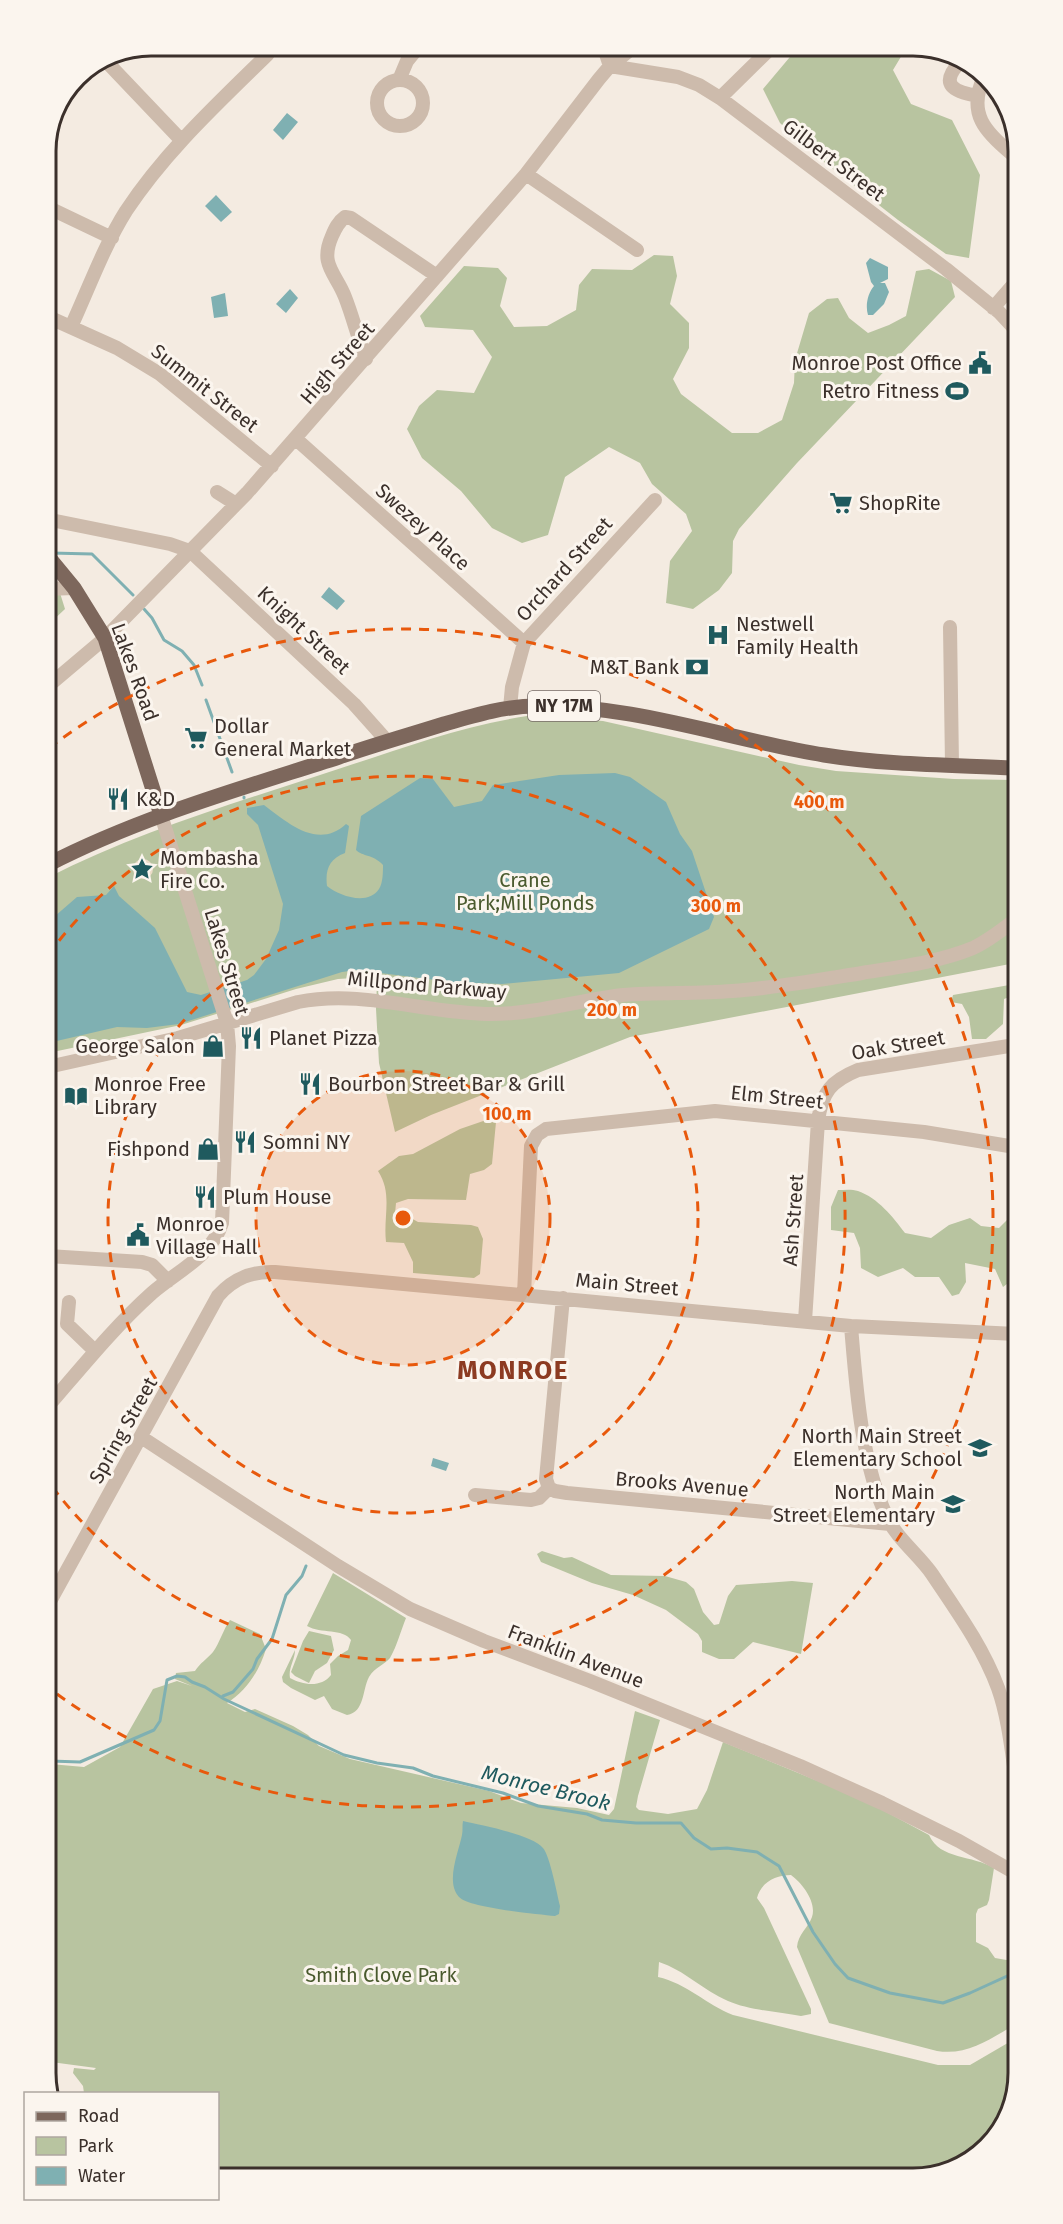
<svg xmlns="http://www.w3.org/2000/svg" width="1063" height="2224" font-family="'Fira Sans',sans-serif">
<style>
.green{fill:#b8c4a0}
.plaza{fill:#ecdcc8}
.water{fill:#7fb0b2}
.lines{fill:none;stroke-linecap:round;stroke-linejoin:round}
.stream{stroke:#7fb0b2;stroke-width:3}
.minor{stroke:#cdbbac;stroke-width:14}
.major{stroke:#7d675c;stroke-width:15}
.ring{fill:none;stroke:#e8590c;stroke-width:3;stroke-dasharray:10 8}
.labels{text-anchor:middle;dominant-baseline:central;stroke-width:6;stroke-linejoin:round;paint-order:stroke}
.shield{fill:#fbf5ee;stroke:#756b66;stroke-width:1.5}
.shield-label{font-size:18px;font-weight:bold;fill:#3b302b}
.street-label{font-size:20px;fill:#3b302b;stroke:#fbf5ee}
.poi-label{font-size:20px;fill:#3b302b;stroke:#fbf5ee;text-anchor:start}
.park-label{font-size:20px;fill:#4a5a2e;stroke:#fbf5ee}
.water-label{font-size:21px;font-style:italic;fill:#1f5a5e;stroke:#fbf5ee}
.district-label{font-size:26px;font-weight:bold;letter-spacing:1.5px;fill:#8c3b22;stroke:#fbf5ee}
.rim{fill:none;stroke:#3b302b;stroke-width:3}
.centre{fill:#e8590c;stroke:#fbf5ee;stroke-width:3}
.ring-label{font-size:18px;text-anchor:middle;font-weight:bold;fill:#e8590c;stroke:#fbf5ee;stroke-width:6;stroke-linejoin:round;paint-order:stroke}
</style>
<rect width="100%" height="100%" fill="#f4ebe1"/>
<path class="green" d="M800,45H908L893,70L911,104L952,120L980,175L969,258L946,254L898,220L815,155L780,123L763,89Z
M654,255L673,256L677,276L670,304L689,323V348L673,379L681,394L732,433H758L782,420L794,383L795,360L809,313L827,299L838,298L849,318L868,333L889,325L906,316L916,271L929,269L951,281L955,297L797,463L739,529L733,541L732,573L719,590L693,609L666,603L670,561L692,531L686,514L652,484L640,463L609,447L565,477L548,535L522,543L492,528L461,491L422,458L407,429L419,406L437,390L474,393L492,357L473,330L425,327L420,316L464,266L498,268L507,278L500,306L514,327L547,326L576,310L579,285L592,269L632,270Z
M46,567L55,577L65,609L47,626Z
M527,716L603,721L799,765L836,771L954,779L1014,780L1015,963L630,1037L431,1115L395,1132L379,1063L376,1009L377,982L354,978L338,979L296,989L181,1025L48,1053L47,878C133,834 225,806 317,776C386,754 455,727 527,716Z
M1015,984V995L1004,999L1003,1024L986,1039H972L969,1017L962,1004L951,1002L953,995Z
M492,1118L495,1119L496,1122L492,1164L484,1170L470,1174L466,1200L408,1199L396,1203L395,1214L411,1218L418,1222L471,1225L478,1227L483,1239L480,1274L474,1278L413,1273V1262L404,1243L386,1242C383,1216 393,1194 378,1171L399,1156L413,1154L460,1129Z
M838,1190C844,1190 852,1189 858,1191C878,1198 893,1217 905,1233L931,1238L949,1225L970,1218L981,1226L999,1228L1015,1212L1016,1277L1003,1287L995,1269L965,1263L966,1282L959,1294L952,1296L939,1277H915L903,1268L878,1277L861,1268L860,1248L854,1233L831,1230V1207Z
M542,1551L564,1558L572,1557L611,1575L665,1576L686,1582L694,1589L703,1612L714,1625L719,1624L728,1596L736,1585L792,1581L813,1583L801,1654L753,1642L734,1659H719L702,1652V1641L698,1634L666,1610L633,1595L592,1583L541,1562L537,1554Z
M333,1573L406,1618C401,1630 397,1646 390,1658C384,1665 375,1667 369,1677C362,1690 365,1712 347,1715L332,1709L324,1696L315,1700L291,1688L283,1682L282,1677L295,1650C295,1660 288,1668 290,1678C303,1685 321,1688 331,1675L330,1664L338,1656L348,1650L351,1640C343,1628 321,1634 307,1626Z
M230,1620L260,1634L266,1649C259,1672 246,1691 227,1703L245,1712L255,1709L293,1726L308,1735L319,1746L350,1759L489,1791L521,1803L577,1808L609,1815L614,1809L635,1711L660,1720L638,1796L636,1807L639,1810L668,1814L697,1809L707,1790L723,1742L864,1800L929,1835C940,1860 973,1855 994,1868L989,1900L987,1905L978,1909L976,1914V1942L988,1948L995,1958L1018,1962V2023C991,2038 969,2056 937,2051L829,2023L797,1947C798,1934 808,1928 812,1917C817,1902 802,1883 791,1875C776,1875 761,1882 757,1898L764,1908L811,2009V2014L801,2016C779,2012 748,2010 728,2001C703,1990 684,1970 659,1962L658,1977C686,1983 707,2005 733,2015L938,2065H970L1018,2037V2074L1000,2132L947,2173L218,2178V2094L84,2093L83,2086L73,2073L74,2068L94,2070L96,2068L51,2062L50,1764L84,1767L120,1747L153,1689L177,1681L192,1686L175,1679L176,1673L195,1671C200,1663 207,1659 213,1652C220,1642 223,1630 230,1620Z
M309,1631L331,1636L334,1650L327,1663L315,1671L309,1683L295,1676L291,1672L303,1641Z"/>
<path class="plaza" d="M133 869a10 10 0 1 1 20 0a10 10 0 1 1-20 0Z"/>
<path class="water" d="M287,113L298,122L283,140L273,130Z
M216,195L232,212L221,222L205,206Z
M870,258L888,267V279L880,283H885L889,292L884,304L873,315H868C865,305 868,293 874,286L871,282L866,263Z
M290,289L298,298L286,313L276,304Z
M225,293L228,316L214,318L211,297Z
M329,587L345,601L337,610L321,597Z
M615,773L630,777L666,802L680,834L692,851L714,917L709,929L619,973L502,984L451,982L357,970L342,972L179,1024L147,1028L117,1027L48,1043L47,923L77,897L106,895L114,886L119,896L155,928L187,992L201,995L247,980L254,975L266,959L279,930L283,904L258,825L247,814V808L264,805C288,823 318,850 346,824L349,826L345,853C329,859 325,870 327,886C339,896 368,906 379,889C383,883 383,872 383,865C373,854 363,857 356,850L361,816L420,778L433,779L454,807L482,801L493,785L559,775Z
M433,1458L449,1463L446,1471L431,1466Z
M463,1821C481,1825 533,1835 543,1848C550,1856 557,1894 560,1906L559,1914L555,1916C537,1914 469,1908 459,1897C445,1882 459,1851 462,1835C463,1830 462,1826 463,1821Z"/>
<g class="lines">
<path class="stream" d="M51,553L92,554L133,595
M144,609L152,618L164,640L182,651L194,665L202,685
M206,700L232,772
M244,797V798
M223,1696L233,1692L253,1669L257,1659L272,1639L286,1595L302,1576L306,1566
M50,1761L80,1762L154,1730L160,1721L167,1680L177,1676L185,1677L192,1682L205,1687L224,1699L344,1755L377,1763L413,1768L433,1776L503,1793L538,1806L587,1814L602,1820L636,1823H681L694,1838L711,1849L727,1848L757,1852L779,1866L813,1932L835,1964L848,1978L890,1993L943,2003L970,1993L1018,1971"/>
<path class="minor" d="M603,45L610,66
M103,58L181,140
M961,61C938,85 954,92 978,96
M610,66L678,77L699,85L720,98L946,269L999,312L1013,327
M984,77C967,113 985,132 1012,154
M377 103a23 23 0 1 1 46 0a23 23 0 1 1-46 0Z
M399,80L407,61L420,45
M720,98L774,45
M526,174L637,250
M45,206L112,238
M993,308L1013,285
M46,316L117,348L160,374L272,466
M71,327C88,290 104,246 126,211C165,152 216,105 267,55L274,45
M366,359C358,339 353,317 345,297C336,273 319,265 332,236C335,229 338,222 345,217L351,218L437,276
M296,439L524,643
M217,492L236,504
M46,519L170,544L190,551L354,704L387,741
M46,589L74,588
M950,627L952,765
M47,687L105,638L247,493L526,174L599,79L610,66L636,45
M510,708L512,687L524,643L655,500
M48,1067L178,1038L298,1002C363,989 427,1014 492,1014C536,1014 579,1000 623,995C659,992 695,994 732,991C776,988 819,980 862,973C899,967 939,962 973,948C988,941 1002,930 1015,920
M48,1256L142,1262L152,1265L168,1281
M524,1294L531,1146L537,1135L546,1129L715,1111L924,1132L1015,1147
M69,1302L67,1324L95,1351
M805,1321L818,1121C822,1092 831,1081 858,1070L1015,1045
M851,1326C856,1385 861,1463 887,1517C897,1539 919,1555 932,1574C956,1610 983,1647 998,1688C1009,1719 1012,1755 1017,1787
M49,1405C82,1367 114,1327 152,1293C176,1272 212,1256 222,1223L229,1046L227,1023L161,815
M141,1437L338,1566L410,1609L484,1641L590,1681L800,1766L882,1803L959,1841L1017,1874
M549,1488L555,1491L567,1493L890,1524
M549,1488L546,1479L563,1298
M475,1495L531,1500L539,1498L549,1488
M49,1603L218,1296C234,1278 252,1271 275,1272L851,1326L1016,1334"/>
<path class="major" d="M46,554L74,588L105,638L161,815
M47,865C140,817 240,789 339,757C374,745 409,735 444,724C475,715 505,706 537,706C631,704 731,740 824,755C886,765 951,765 1014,768"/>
</g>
<circle cx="403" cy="1218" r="147" fill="#e8590c" fill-opacity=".12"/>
<g class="ring">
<circle cx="403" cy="1218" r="147"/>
<circle cx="403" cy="1218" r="295"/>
<path d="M48 955A442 442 0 1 1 50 1484"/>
<path d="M49 748A589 589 0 1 1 53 1691"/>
</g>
<defs>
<g id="civic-bare" transform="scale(1.8)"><path d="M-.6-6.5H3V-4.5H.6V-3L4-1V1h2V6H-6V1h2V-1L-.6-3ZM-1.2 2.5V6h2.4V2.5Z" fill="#1f5a5e" stroke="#fbf5ee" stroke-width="2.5" paint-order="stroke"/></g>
<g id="stadium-bare" transform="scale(1.8)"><path d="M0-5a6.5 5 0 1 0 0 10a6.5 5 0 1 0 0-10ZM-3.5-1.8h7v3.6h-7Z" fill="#1f5a5e" stroke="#fbf5ee" stroke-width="2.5" paint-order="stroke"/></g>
<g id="supermarket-bare" transform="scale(1.8)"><path d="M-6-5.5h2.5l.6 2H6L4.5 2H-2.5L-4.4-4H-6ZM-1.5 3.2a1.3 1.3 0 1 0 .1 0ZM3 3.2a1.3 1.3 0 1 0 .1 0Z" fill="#1f5a5e" stroke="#fbf5ee" stroke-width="2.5" paint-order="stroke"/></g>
<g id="hospital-bare" transform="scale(1.8)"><path d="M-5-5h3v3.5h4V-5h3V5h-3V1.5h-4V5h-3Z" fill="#1f5a5e" stroke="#fbf5ee" stroke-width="2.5" paint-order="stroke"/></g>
<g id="bank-bare" transform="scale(1.8)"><path d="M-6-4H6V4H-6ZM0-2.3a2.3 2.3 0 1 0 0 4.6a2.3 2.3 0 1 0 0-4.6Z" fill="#1f5a5e" stroke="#fbf5ee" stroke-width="2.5" paint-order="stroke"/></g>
<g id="restaurant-bare" transform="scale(1.8)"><path d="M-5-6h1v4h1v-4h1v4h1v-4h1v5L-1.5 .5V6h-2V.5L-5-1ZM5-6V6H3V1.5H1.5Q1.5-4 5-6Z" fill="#1f5a5e" stroke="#fbf5ee" stroke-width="2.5" paint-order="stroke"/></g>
<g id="sight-bare" transform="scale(1.8)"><path d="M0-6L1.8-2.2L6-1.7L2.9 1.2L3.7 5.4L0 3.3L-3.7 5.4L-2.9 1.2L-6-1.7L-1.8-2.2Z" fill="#1f5a5e" stroke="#fbf5ee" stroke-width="2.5" paint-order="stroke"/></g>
<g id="shop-bare" transform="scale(1.8)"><path d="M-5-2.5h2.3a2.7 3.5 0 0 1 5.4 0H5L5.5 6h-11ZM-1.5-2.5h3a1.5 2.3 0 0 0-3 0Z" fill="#1f5a5e" stroke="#fbf5ee" stroke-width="2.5" paint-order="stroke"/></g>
<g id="library-bare" transform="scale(1.8)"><path d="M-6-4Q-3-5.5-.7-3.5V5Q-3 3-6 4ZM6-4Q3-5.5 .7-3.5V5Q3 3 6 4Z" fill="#1f5a5e" stroke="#fbf5ee" stroke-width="2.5" paint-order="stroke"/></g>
<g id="school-bare" transform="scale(1.8)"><path d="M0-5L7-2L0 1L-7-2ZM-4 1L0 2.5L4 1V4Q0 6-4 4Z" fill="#1f5a5e" stroke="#fbf5ee" stroke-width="2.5" paint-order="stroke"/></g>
</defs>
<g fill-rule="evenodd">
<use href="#civic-bare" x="980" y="363"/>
<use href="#stadium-bare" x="957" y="391"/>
<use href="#supermarket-bare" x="841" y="503"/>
<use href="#hospital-bare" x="718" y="635"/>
<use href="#bank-bare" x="697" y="667"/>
<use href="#supermarket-bare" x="196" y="738"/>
<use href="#restaurant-bare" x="118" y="799"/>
<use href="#sight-bare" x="142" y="869"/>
<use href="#restaurant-bare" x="251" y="1038"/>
<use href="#shop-bare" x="213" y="1046"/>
<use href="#restaurant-bare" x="310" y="1084"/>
<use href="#library-bare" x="76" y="1096"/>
<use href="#restaurant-bare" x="245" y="1142"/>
<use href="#shop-bare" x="208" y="1149"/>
<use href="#restaurant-bare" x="205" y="1197"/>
<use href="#civic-bare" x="138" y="1235"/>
<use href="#school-bare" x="980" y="1448"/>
<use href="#school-bare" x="953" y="1504"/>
</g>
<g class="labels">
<rect class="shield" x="528" y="691" width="72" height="30" rx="4.5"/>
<g class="shield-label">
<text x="564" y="706">NY 17M</text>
</g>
<g class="street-label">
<text transform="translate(834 160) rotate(37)">Gilbert Street</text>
<text transform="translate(337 363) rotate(-49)">High Street</text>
<text transform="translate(205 388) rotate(38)">Summit Street</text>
<text transform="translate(423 527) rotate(42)">Swezey Place</text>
<text transform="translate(564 569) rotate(-48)">Orchard Street</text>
<text transform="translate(304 630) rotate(43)">Knight Street</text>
<text transform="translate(135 672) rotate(70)">Lakes Road</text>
<text transform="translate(227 962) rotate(73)">Lakes Street</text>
<text transform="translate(427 985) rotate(5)">Millpond Parkway</text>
<text transform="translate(898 1045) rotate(-10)">Oak Street</text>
<text transform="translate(777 1097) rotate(6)">Elm Street</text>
<text transform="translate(793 1220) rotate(-86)">Ash Street</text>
<text transform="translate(627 1284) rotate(5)">Main Street</text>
<text transform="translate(123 1430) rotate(-61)">Spring Street</text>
<text transform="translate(682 1484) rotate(5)">Brooks Avenue</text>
<text transform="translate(576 1656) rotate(21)">Franklin Avenue</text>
</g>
<g class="poi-label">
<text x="962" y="363" text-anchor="end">Monroe Post Office</text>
<text x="939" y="391" text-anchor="end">Retro Fitness</text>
<text x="859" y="503">ShopRite</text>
<text x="736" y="624">Nestwell<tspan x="736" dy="23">Family Health</tspan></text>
<text x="679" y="667" text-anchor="end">M&amp;T Bank</text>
<text x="214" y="726">Dollar<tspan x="214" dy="23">General Market</tspan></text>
<text x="136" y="799">K&amp;D</text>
<text x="160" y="858">Mombasha<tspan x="160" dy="23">Fire Co.</tspan></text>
<text x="269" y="1038">Planet Pizza</text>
<text x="195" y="1046" text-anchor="end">George Salon</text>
<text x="94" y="1084">Monroe Free<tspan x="94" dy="23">Library</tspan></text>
<text x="328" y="1084">Bourbon Street Bar &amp; Grill</text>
<text x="263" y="1142">Somni NY</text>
<text x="190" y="1149" text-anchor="end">Fishpond</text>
<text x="223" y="1197">Plum House</text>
<text x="156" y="1224">Monroe<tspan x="156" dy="23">Village Hall</tspan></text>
<text x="962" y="1436" text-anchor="end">North Main Street<tspan x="962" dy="23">Elementary School</tspan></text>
<text x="935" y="1492" text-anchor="end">North Main<tspan x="935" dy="23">Street Elementary</tspan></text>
</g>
<g class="park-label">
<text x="525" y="880">Crane<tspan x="525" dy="23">Park;Mill Ponds</tspan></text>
<text x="381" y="1975">Smith Clove Park</text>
</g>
<g class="water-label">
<text transform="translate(546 1788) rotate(14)">Monroe Brook</text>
</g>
<g class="district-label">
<text x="513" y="1370">MONROE</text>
</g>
</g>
<path d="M0 0H1063V2224H0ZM151 56H913A95 95 0 0 1 1008 151V2073A95 95 0 0 1 913 2168H151A95 95 0 0 1 56 2073V151A95 95 0 0 1 151 56Z" fill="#fbf5ee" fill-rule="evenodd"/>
<path class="rim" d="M151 56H913A95 95 0 0 1 1008 151V2073A95 95 0 0 1 913 2168H151A95 95 0 0 1 56 2073V151A95 95 0 0 1 151 56Z"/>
<circle cx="403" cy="1218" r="9" class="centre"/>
<g class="ring-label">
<text x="819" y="808">400 m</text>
<text x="716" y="912">300 m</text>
<text x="612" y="1016">200 m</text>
<text x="507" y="1120">100 m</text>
</g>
<rect x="24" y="2092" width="195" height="108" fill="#fbf5ee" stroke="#aea6a0" stroke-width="1.5"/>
<rect x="36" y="2112" width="30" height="9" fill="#7d675c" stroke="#aea6a0" stroke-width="1.5"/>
<text x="78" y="2122" font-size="18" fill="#3b302b">Road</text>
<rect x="36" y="2137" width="30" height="18" fill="#b8c4a0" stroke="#aea6a0" stroke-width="1.5"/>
<text x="78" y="2152" font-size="18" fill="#3b302b">Park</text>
<rect x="36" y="2167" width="30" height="18" fill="#7fb0b2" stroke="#aea6a0" stroke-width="1.5"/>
<text x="78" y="2182" font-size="18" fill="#3b302b">Water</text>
</svg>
